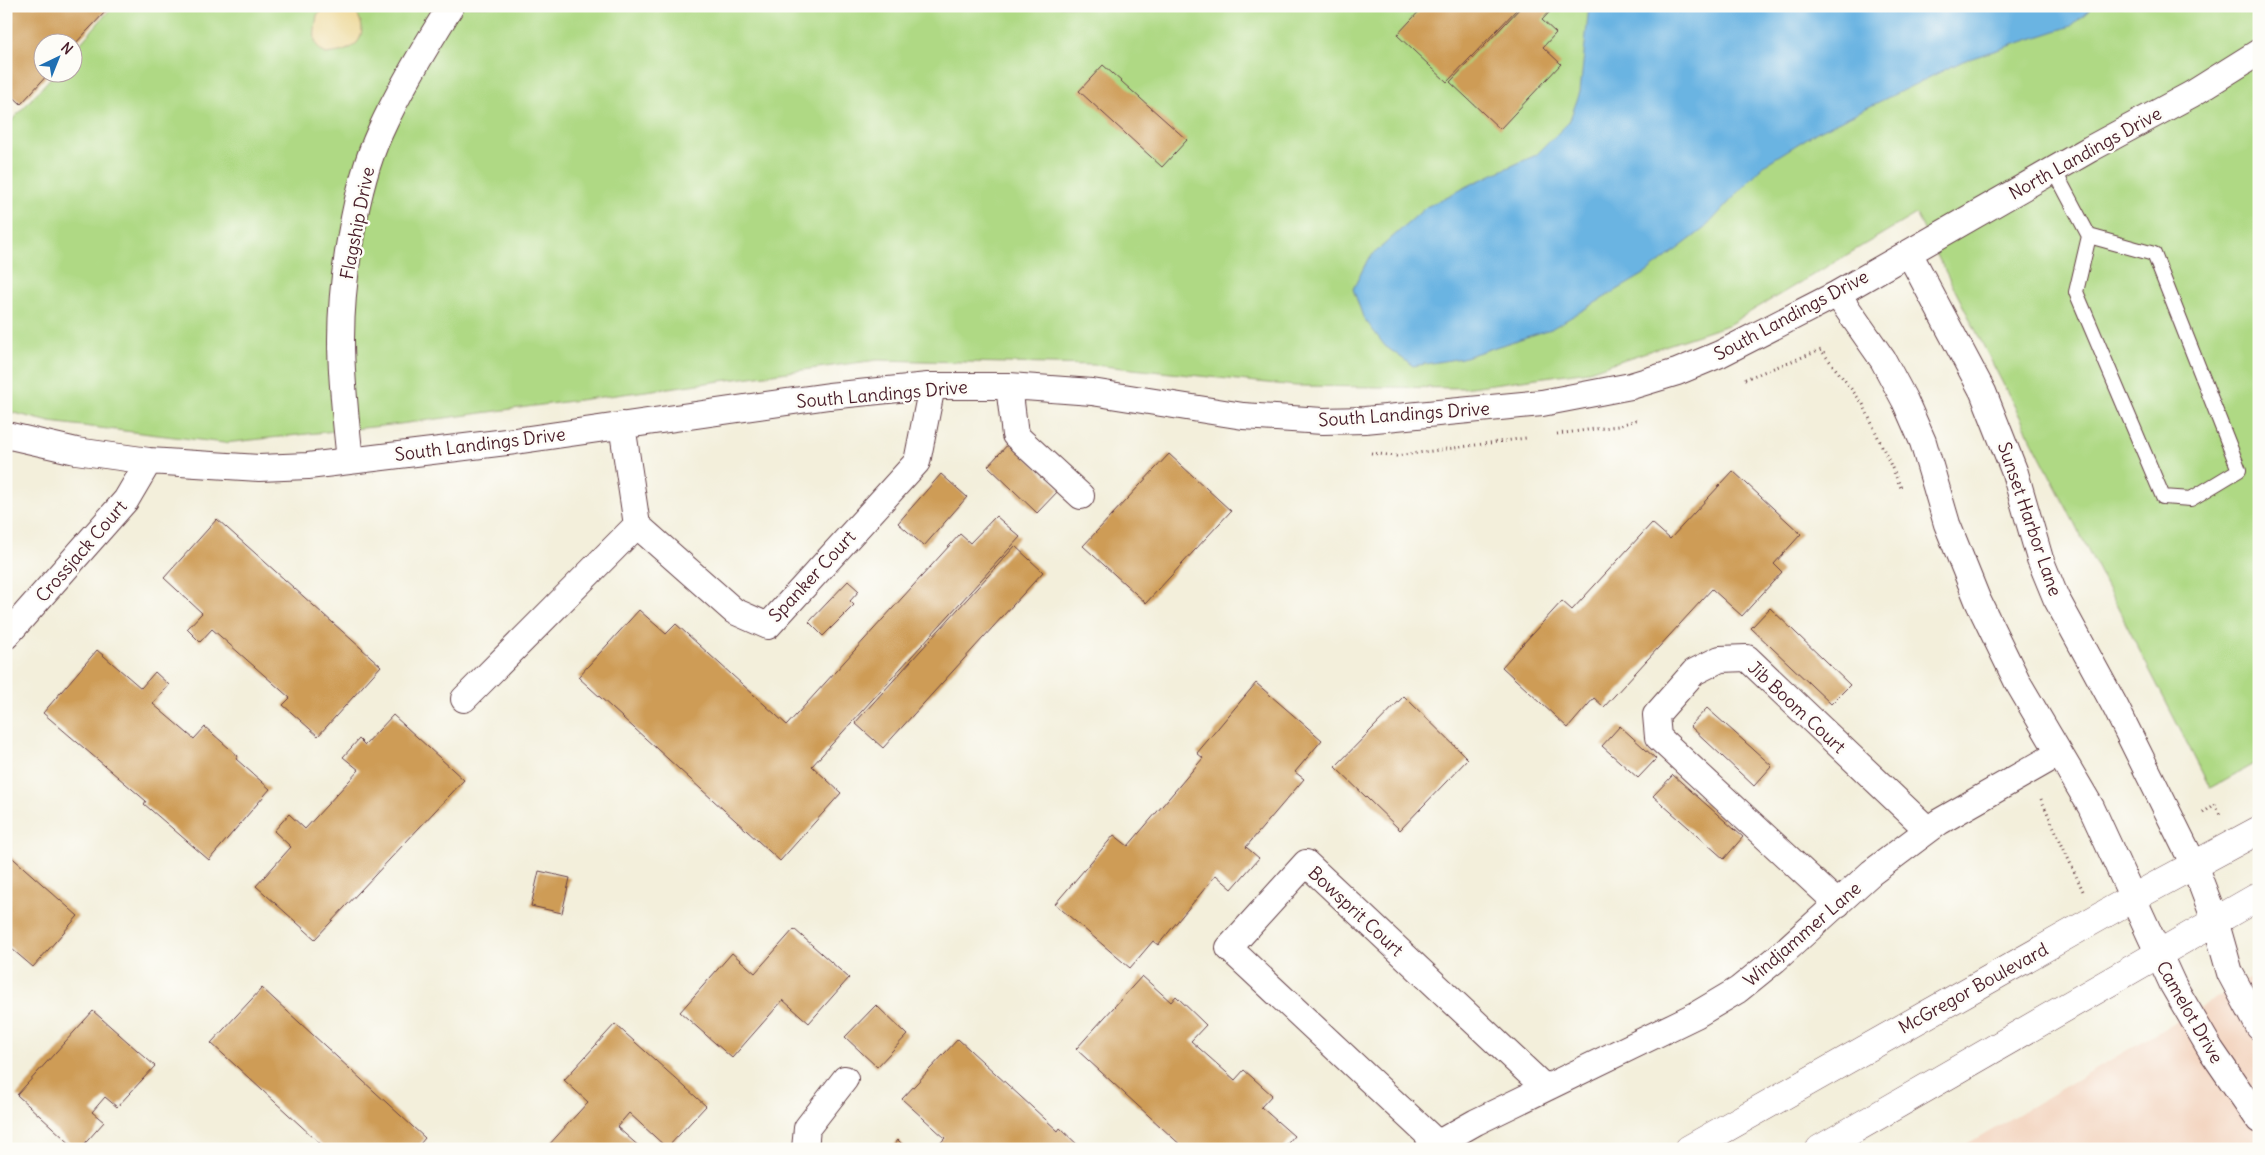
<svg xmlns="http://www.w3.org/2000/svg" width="2265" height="1155" font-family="Delius,sans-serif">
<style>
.built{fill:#f3d4bf}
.green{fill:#afd984;stroke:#7c7c58}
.sand{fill:#eeda9e;stroke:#9c7c64}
.water{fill:#6ab4e2;stroke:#5a6a86}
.building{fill:#ce9c56}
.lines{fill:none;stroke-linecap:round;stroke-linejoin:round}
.lane-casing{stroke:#633e45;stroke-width:16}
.street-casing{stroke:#633e45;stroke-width:28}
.secondary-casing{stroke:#633e45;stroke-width:29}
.path{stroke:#633e45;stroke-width:3;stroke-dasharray:1 4;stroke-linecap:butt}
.lane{stroke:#fff;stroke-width:14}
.street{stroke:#fff;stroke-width:26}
.secondary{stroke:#fff;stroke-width:28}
.labels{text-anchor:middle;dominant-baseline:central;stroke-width:5;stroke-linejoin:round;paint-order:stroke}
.street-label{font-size:18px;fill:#4a1f2b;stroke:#fdfcf7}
</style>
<rect width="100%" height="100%" fill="#fdfcf7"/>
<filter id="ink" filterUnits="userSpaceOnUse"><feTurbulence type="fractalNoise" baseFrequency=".02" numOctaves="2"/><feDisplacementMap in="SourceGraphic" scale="10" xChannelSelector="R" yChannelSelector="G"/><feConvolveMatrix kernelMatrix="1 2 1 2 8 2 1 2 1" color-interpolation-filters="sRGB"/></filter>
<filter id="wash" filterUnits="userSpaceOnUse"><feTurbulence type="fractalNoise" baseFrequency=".0096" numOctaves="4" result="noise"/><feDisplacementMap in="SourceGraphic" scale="20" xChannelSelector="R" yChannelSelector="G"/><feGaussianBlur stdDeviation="1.12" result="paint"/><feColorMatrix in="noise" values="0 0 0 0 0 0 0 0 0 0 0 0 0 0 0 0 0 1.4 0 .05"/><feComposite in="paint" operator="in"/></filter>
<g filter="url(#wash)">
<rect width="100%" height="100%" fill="#f3efdb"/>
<path class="built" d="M2259,973V1149H1958Z"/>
<path class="green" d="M113,6H2259V761L2210,788L1916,214L1728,325L1589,371L1463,388L1296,386L1094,365L877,360L400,424L224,443L50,422L6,411V127L55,73L72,72L73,52Z"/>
<path class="sand" d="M327,6H348C364,15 368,39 350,48C343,52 334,53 326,54C310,45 315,32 317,15Z"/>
<path class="water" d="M1589,6H2094L2071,26L1963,61L1817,132L1764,165L1705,228L1646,273L1551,329L1462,358L1413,366L1385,346L1363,317L1353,289L1368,259L1426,207L1478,181L1536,155L1569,122L1580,92Z"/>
<g id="blocks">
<path class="building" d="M6,6H103L107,10L72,47V42H42V72H50L21,104L6,90Z
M1424,6H1520L1447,82L1397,35Z
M1522,6H1555L1542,20L1556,33L1543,47L1561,64L1500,129L1450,82Z
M1103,65L1187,140L1162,167L1079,91Z
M1010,442L1060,489L1037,513L988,466Z
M1169,454L1231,511L1146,603L1083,546Z
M1733,471L1801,534L1774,564L1782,572L1742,616L1712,589L1604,707L1594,698L1568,728L1502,667L1562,601L1572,610L1652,523L1670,539Z
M941,474L967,497L924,546L898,523Z
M996,516L1020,537L812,766L841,793L780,861L578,677L639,610L666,634L676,624L787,725L960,534L970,543Z
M217,519L381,666L318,736L283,705L290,698L212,629L200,642L187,629L202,613L164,578Z
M1015,546L1043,572L883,748L855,723Z
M848,581L859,591L850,601L854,605L823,636L809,622Z
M1770,608L1850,685L1831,704L1751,628Z
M97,650L141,688L155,672L169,685L153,704L194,739L205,727L238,756L236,759L270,789L209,860L144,804L146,801L43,713Z
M1256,683L1322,740L1295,772L1304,779L1246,847L1259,858L1232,889L1216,875L1158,945L1153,941L1130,968L1055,904L1114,835L1128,846L1203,758L1197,753Z
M1404,696L1468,759L1400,830L1335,767Z
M1707,708L1772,766L1754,786L1690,726Z
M393,715L464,780L315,939L256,886L291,847L274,831L289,814L305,829L359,770L343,757L359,739L365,745Z
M1620,726L1656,759L1638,778L1602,746Z
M1673,775L1743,837L1724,859L1653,796Z
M6,852L78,916L33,967L6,944Z
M539,871L570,878L562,913L531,906Z
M794,929L849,978L809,1023L783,1000L732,1058L680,1012L732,953L755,973Z
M1142,976L1171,1002L1176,996L1206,1025L1191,1041L1235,1080L1244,1070L1272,1095L1261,1107L1294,1136L1283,1149H1185L1076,1049Z
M262,988L425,1138L416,1149H326L211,1043Z
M876,1005L907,1035L877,1067L845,1037Z
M93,1011L155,1066L117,1107L105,1097L92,1112L104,1122L80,1149H76L17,1095Z
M615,1024L706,1106L667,1148L629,1113L617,1127L642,1149H549L547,1147L588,1102L564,1080Z
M958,1039L1058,1131L1060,1128L1082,1149H935L945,1138L902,1099Z
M898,1140L907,1149H891Z"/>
</g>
</g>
<g filter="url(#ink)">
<use href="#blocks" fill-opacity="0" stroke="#633e45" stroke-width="1"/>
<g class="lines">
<g class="lane-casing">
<path id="lane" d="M2054,170L2089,236L2076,292L2163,497L2191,499L2239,470L2154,254L2089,236"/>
</g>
<g class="street-casing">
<path id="street" d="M1909,253L1983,392L2015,473L2040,559L2056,598L2116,708L2194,865L2215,920L2230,973L2259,1027
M1837,294L1883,360L1905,401L1923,442L1947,524L1978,601L2018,683L2091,807L2173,985L2211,1050L2259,1120
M1009,386L1015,435L1081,496
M622,425L637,525L734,611L768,626L917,462L932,386
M6,435L76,451L149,461L259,468L308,466L515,441L829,396L928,386H1009L1092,392L1243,416L1323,421L1365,420L1542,403L1631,386L1677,372L1720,354L1837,294L2090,149L2192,94L2259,52
M350,461C346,421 341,380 341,340C341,280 355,186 380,132C400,88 425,47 451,6
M6,636L126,500L149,461
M464,699L637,525
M1838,904L1658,737L1656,715L1694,672L1720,659L1747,658L1928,830
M1437,1143L1229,948L1306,863L1545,1088
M805,1149L807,1128L845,1079
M1428,1149L1476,1122L1696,1015L1738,990L1775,960L1871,873L1939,822L2058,754"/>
</g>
<g class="secondary-casing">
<path id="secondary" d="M1689,1149L2131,899L2259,830
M1820,1149L2259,896"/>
</g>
<path class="path" d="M1745,379L1821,350L1863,404L1902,490
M1557,434L1618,426L1639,419
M1371,453L1396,456L1526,438
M2041,799L2083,891
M2203,813L2215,804L2220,815"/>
<use href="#lane" class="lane"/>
<use href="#street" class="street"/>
<use href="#secondary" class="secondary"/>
</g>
</g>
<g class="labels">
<g class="street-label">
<text transform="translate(2085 153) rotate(-29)">North Landings Drive</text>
<text transform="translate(357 223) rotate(-79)">Flagship Drive</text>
<text transform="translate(1791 315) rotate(-28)">South Landings Drive</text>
<text transform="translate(882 394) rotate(-5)">South Landings Drive</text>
<text transform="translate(1404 414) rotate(-4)">South Landings Drive</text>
<text transform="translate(480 444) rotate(-7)">South Landings Drive</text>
<text transform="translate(2030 519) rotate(71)">Sunset Harbor Lane</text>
<text transform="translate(81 551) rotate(-49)">Crossjack Court</text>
<text transform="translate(812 576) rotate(-47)">Spanker Court</text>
<text transform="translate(1797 707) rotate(43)">Jib Boom Court</text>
<text transform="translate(1356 911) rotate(43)">Bowsprit Court</text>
<text transform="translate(1802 934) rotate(-41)">Windjammer Lane</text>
<text transform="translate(1973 988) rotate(-29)">McGregor Boulevard</text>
<text transform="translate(2190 1012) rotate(60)">Camelot Drive</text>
</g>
</g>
<rect width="2265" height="1155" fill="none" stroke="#fdfcf7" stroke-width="25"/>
<g transform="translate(58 58) rotate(43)"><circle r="24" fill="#fdfcf7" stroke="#b5a4a5"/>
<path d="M0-4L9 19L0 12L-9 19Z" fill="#1f6fb2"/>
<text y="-8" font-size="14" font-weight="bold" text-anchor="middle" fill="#4a1f2b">N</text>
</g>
</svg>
